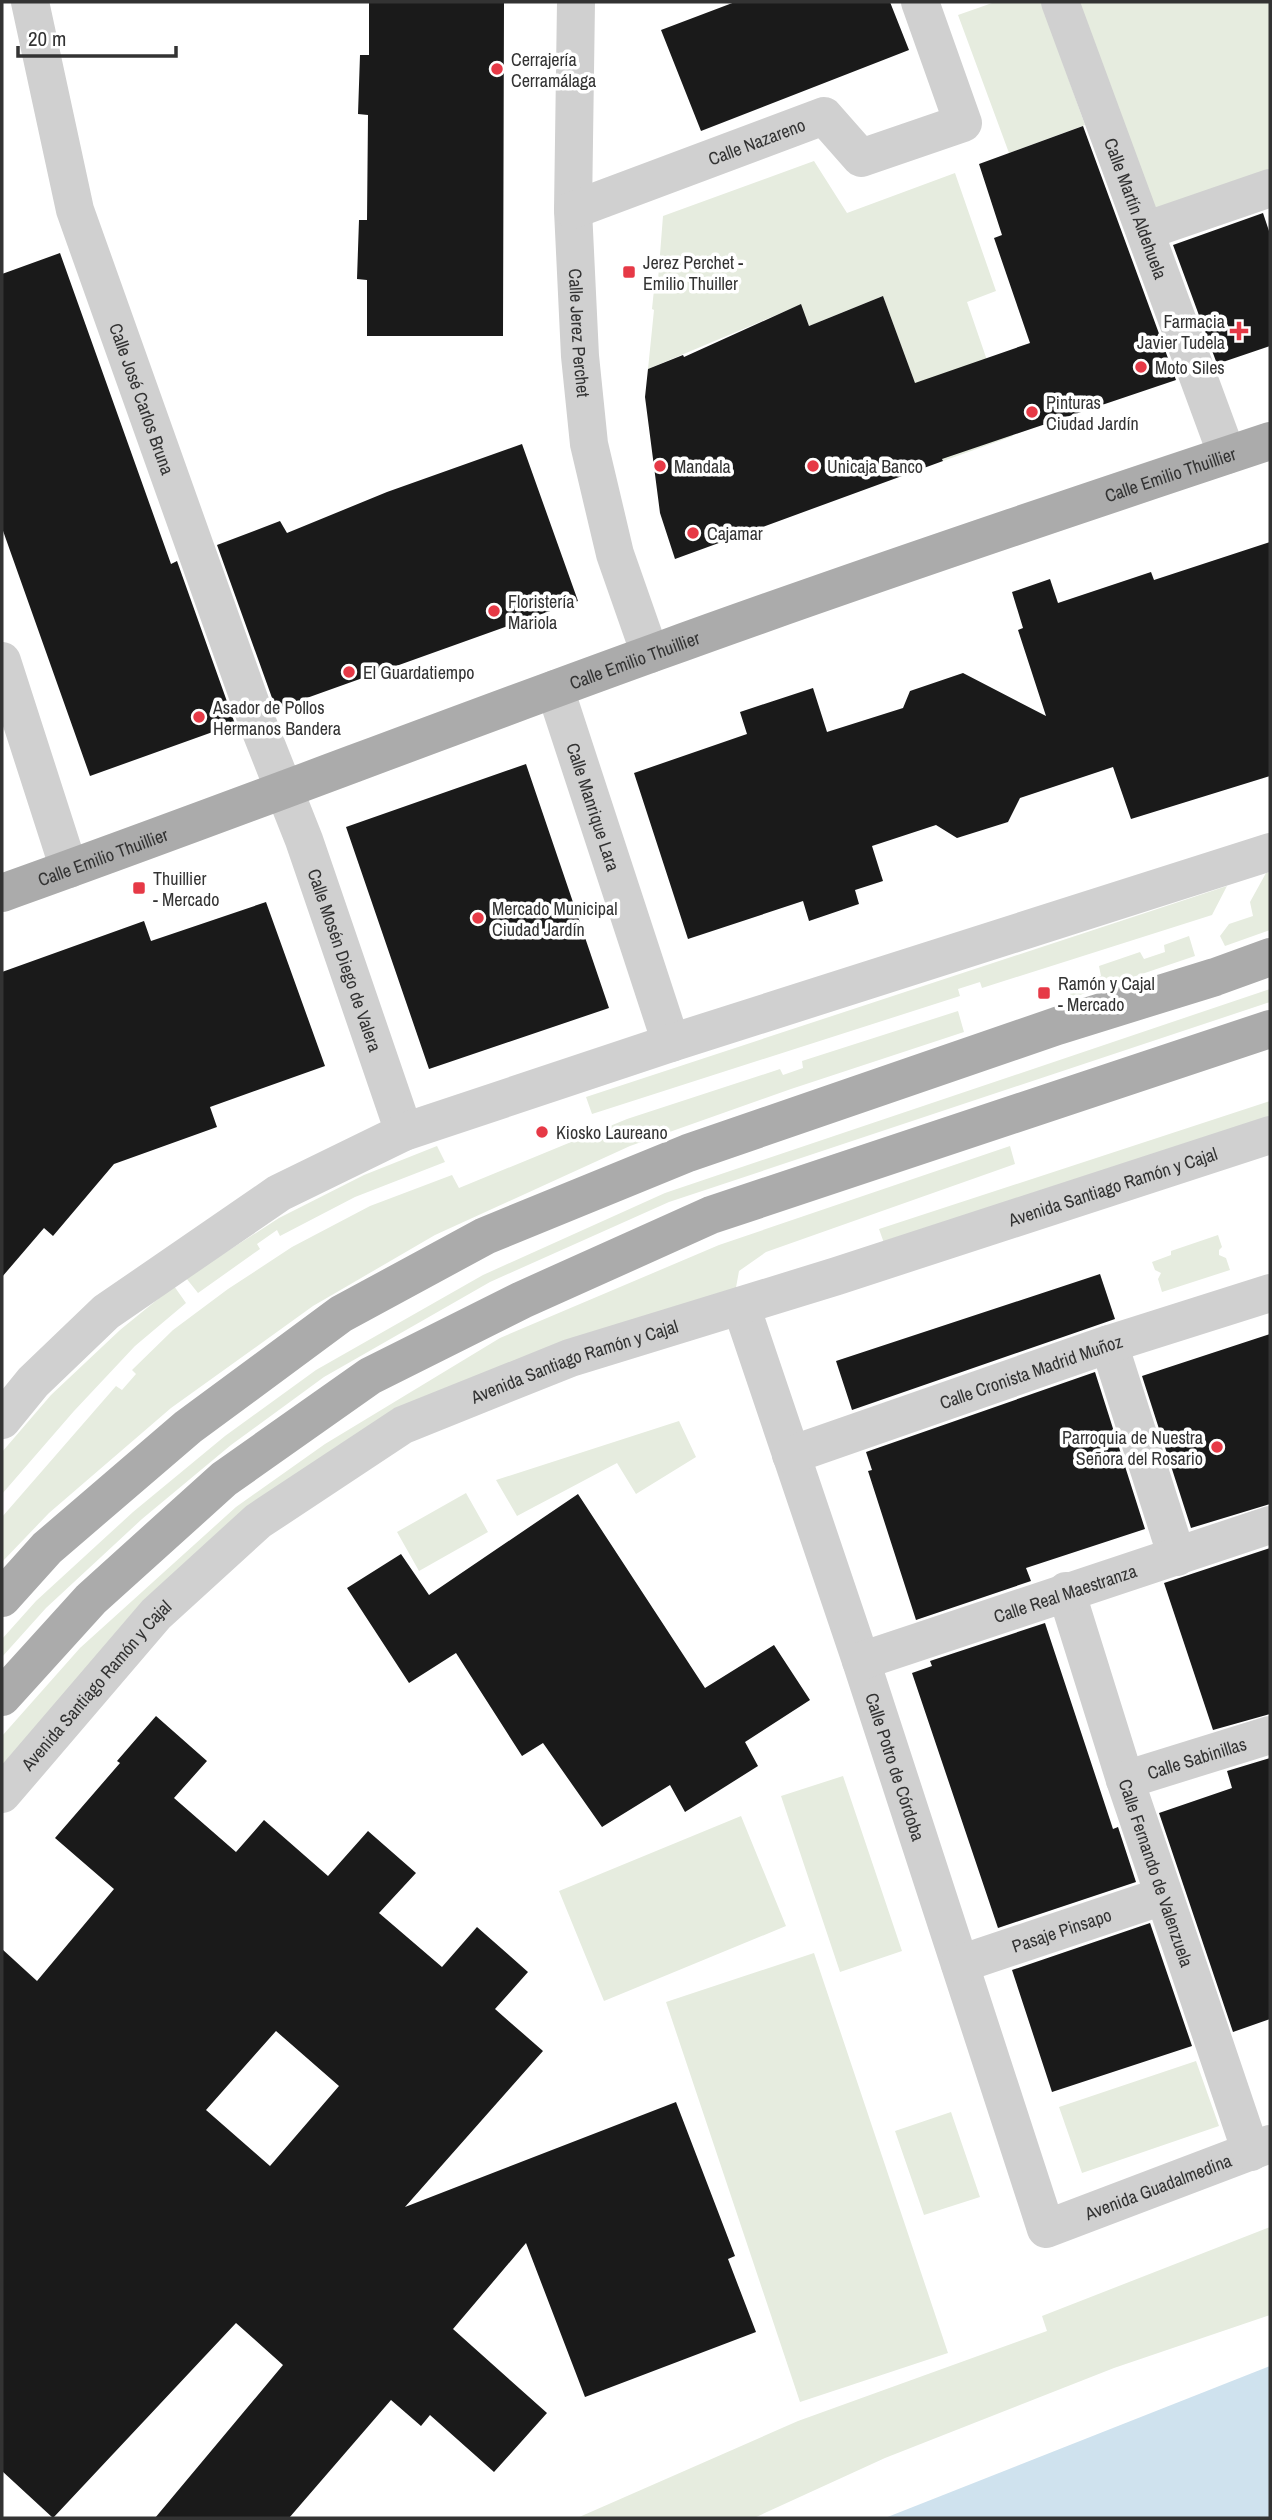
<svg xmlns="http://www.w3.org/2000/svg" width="1272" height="2520" font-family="'Archivo Narrow',sans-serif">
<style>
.green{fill:#e6ecdf}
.water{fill:#cfe2ee}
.building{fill:#1a1a1a;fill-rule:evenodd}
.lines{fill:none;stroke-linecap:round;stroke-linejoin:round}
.minor{stroke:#d0d0d0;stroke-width:38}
.major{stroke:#ababab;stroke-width:38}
.poi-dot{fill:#e63946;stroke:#fff;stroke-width:2.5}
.labels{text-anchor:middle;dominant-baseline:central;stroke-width:7;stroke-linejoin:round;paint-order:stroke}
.poi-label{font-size:18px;fill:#333;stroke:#fff;text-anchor:start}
.street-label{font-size:18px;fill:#333;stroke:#fff}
</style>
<rect width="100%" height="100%" fill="#fff"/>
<path class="green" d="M995,2H1041L1085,125L1009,153L958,15Z
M1078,2H1270V170L1152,211Z
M814,161L847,213L955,173L996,291L967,302L1013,436L943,461L883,296L809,326L800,305L648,369L654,310L652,309L655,280H658L663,216Z
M1270,872V930L1225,946L1220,936L1229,924L1253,916L1250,902L1266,873Z
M1227,886L1212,915L982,988L980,982L958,989L960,996L592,1114L586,1097Z
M1189,936L1195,956L1068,999L1074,986L1101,976L1099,966L1140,952L1144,959L1165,952L1164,945Z
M1270,989V1002L669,1202L490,1282L324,1377L231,1445L142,1519L46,1608L2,1657V1639L36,1601L133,1512L225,1436L316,1370L483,1275L665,1193Z
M958,1011L964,1032L791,1089L630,1146L435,1235L313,1306L171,1408L49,1513L2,1562V1517L116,1386L122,1390L136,1374L132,1370L173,1330L228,1289L292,1247L370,1206L452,1175L459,1188L627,1119L780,1069L783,1075L803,1068L802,1061Z
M1270,1101V1119L885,1246L879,1229Z
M437,1146L445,1162L355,1197L280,1236L277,1230L257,1244L260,1249L198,1293L186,1278L279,1218L364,1175Z
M1010,1146L1015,1164L766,1252L739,1271L735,1293L401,1414L2,1778V1736L80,1648L236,1507L325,1444L500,1338L719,1245Z
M1218,1235L1222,1247L1219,1250V1255L1226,1258L1230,1270L1162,1292L1158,1279L1161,1273L1155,1270L1152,1262L1171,1255V1251Z
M174,1286L186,1303L135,1346L74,1411L2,1494V1452L51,1395L120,1330Z
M679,1421L696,1457L636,1494L617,1463L517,1516L496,1480Z
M466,1493L488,1532L419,1571L397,1532Z
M843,1776L902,1951L840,1972L781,1796Z
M741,1816L786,1926L604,2001L559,1891Z
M814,1953L948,2353L800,2402L666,2002Z
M1196,2061L1219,2126L1082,2173L1059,2107Z
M951,2112L980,2197L924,2215L895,2131Z
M1270,2227V2315L1114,2368L885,2458L754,2518H577L798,2421L1047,2331L1042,2316Z"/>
<path class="water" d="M1270,2366V2518H885Z"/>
<path class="building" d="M369,2H504L503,336H367V280L357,279L359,220H367L368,115L358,114L360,55H369Z
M735,2H890L909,50L701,131L661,30Z
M1083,126L1176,380L942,459L943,461L675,559L660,513L645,397L648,369L683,355L684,357L801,304L809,326L883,296L915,383L1030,343L994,238L1002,235L979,164Z
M1263,213L1270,234V346L1217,364L1173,245Z
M60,253L171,564L177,561L235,724L90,776L2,528V274Z
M522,444L578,601L276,709L217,545L280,521L287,533L387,492Z
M1270,542V776L1131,819L1113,767L1020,798L1008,822L957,838L936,825L872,846L883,881L855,890L859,904L809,921L803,901L688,939L634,773L747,734L740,712L813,688L827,732L903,708L910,691L963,673L1046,716L1018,630L1023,628L1012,592L1050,579L1058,603L1151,572L1154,580Z
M526,764L609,1008L429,1069L346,827Z
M266,902L325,1066L210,1107L217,1127L114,1164L53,1236L44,1228L2,1277V972L144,921L151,941Z
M1100,1274L1115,1319L852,1410L836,1361Z
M1270,1334V1504L1191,1528L1142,1376Z
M1095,1372L1145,1529L1026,1568L1031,1581L916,1620L868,1471L872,1470L866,1452Z
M578,1494L705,1688L774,1645L810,1700L745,1742L758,1766L685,1812L670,1785L602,1827L543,1743L522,1756L456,1653L409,1683L347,1588L401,1554L429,1595Z
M1270,1548V1714L1213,1730L1164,1583Z
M1045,1623L1113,1829L1118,1827L1136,1882L998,1928L912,1673L932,1666L930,1661Z
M156,1716L207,1761L174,1798L236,1852L264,1820L328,1876L368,1831L416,1873L379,1913L442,1967L477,1927L528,1972L495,2009L543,2051L405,2207L676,2102L735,2256L728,2259L756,2332L585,2397L526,2243L453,2329L547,2413L494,2472L430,2415L421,2426L391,2400L289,2518H155L283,2365L236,2323L53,2518L2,2471V1949L37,1981L114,1889L55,1838L120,1763L117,1761ZM276,2031L339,2086L270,2166L206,2110Z
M1270,1758V2019L1233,2032L1159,1813L1232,1788L1227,1771Z
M1150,1923L1192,2046L1052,2092L1012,1970Z"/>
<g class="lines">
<g class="minor">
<path id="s1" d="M30,2L75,210L258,724L304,840L404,1132"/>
<path id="s2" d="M576,2L573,210L580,356L589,444L615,554L650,654"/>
<path id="s3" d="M1060,2L1227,455"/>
<path id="s4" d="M573,210L824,116L861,158L963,123L920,2"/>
<path d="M1145,231L1270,188"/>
<path d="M2,661L69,869"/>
<path id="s5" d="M555,689L671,1043"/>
<path id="s6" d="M741,1306L861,1661L1046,2229L1270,2144"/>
<path d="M1109,1344L1177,1557"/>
<path d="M2,1420L33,1382L106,1312L279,1193L404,1132L671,1043L1270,852"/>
<path id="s7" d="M791,1455L1109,1344L1270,1293"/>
<path id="s8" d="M1066,1591L1125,1780L1251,2152"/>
<path id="s9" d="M861,1661L1270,1525"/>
<path id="s10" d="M1125,1780L1270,1735"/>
<path id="s11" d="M2,1794L156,1614L258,1521L403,1425L570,1358L837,1276L1270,1135"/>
<path id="s12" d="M960,1964L1163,1896"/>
</g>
<g class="major">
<path id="s13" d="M2,893C221,815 437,731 656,652C859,578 1065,509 1270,441"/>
<path d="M2,1598L47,1548L188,1427L341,1314L485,1236L688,1153L1057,1026L1215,977L1270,957"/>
<path d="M2,1697L91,1599L224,1479L370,1376L522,1300L711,1215L1270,1029"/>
</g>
</g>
<g class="poi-dot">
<circle cx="497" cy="69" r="7"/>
<rect x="622" y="265" width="14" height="14" rx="3.5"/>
<path d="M1235.5 320.5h7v7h7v7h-7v7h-7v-7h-7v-7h7z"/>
<circle cx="1141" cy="367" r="7"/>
<circle cx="1032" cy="412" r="7"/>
<circle cx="660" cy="466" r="7"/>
<circle cx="813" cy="466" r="7"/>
<circle cx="693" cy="533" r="7"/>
<circle cx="494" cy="611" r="7"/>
<circle cx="349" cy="672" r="7"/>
<circle cx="199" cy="717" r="7"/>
<rect x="132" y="881" width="14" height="14" rx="3.5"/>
<circle cx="478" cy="918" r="7"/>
<rect x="1037" y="986" width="14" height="14" rx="3.5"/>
<circle cx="542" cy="1132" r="7"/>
<circle cx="1217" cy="1447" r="7"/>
</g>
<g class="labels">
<g class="poi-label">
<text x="511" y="59">Cerrajería<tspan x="511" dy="21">Cerramálaga</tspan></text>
<text x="643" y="262">Jerez Perchet -<tspan x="643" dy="21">Emilio Thuiller</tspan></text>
<text x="1225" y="321" text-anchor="end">Farmacia<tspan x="1225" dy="21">Javier Tudela</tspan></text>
<text x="1155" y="367">Moto Siles</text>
<text x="1046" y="402">Pinturas<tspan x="1046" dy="21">Ciudad Jardín</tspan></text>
<text x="674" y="466">Mandala</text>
<text x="827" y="466">Unicaja Banco</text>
<text x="707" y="533">Cajamar</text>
<text x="508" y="601">Floristería<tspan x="508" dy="21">Mariola</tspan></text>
<text x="363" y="672">El Guardatiempo</text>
<text x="213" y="707">Asador de Pollos<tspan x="213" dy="21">Hermanos Bandera</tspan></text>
<text x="153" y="878">Thuillier<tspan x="153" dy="21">- Mercado</tspan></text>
<text x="492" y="908">Mercado Municipal<tspan x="492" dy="21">Ciudad Jardín</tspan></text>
<text x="1058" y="983">Ramón y Cajal<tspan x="1058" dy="21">- Mercado</tspan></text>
<text x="556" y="1132">Kiosko Laureano</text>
<text x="1203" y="1437" text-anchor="end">Parroquia de Nuestra<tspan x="1203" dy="21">Señora del Rosario</tspan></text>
</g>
<g class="street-label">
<text stroke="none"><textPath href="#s4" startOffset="196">Calle Nazareno</textPath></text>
<text stroke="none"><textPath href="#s3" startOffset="220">Calle Martín Aldehuela</textPath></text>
<text stroke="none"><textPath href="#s2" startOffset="331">Calle Jerez Perchet</textPath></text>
<text stroke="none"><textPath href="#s1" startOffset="413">Calle José Carlos Bruna</textPath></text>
<text stroke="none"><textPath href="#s13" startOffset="1241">Calle Emilio Thuillier</textPath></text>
<text stroke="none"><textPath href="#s13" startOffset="674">Calle Emilio Thuillier</textPath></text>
<text stroke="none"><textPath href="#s5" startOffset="124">Calle Manrique Lara</textPath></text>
<text stroke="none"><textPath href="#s13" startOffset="107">Calle Emilio Thuillier</textPath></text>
<text stroke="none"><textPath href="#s1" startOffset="1010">Calle Mosén Diego de Valera</textPath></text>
<text stroke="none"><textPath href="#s11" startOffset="1298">Avenida Santiago Ramón y Cajal</textPath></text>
<text stroke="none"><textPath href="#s11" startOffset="732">Avenida Santiago Ramón y Cajal</textPath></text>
<text stroke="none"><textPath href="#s7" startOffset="254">Calle Cronista Madrid Muñoz</textPath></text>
<text stroke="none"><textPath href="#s9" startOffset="215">Calle Real Maestranza</textPath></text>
<text stroke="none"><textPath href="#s11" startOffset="144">Avenida Santiago Ramón y Cajal</textPath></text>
<text stroke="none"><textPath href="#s10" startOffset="75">Calle Sabinillas</textPath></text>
<text stroke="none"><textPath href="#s6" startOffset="486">Calle Potro de Córdoba</textPath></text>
<text stroke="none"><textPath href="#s8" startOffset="296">Calle Fernando de Valenzuela</textPath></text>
<text stroke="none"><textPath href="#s12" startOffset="107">Pasaje Pinsapo</textPath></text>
<text stroke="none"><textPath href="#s6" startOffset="1092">Avenida Guadalmedina</textPath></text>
</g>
</g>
<rect width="1272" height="2520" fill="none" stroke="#333333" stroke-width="7"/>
<path d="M18 46v10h158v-10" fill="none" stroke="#333333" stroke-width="3.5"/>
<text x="28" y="46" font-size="21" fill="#333333" stroke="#ffffff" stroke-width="5" paint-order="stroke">20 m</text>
</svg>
